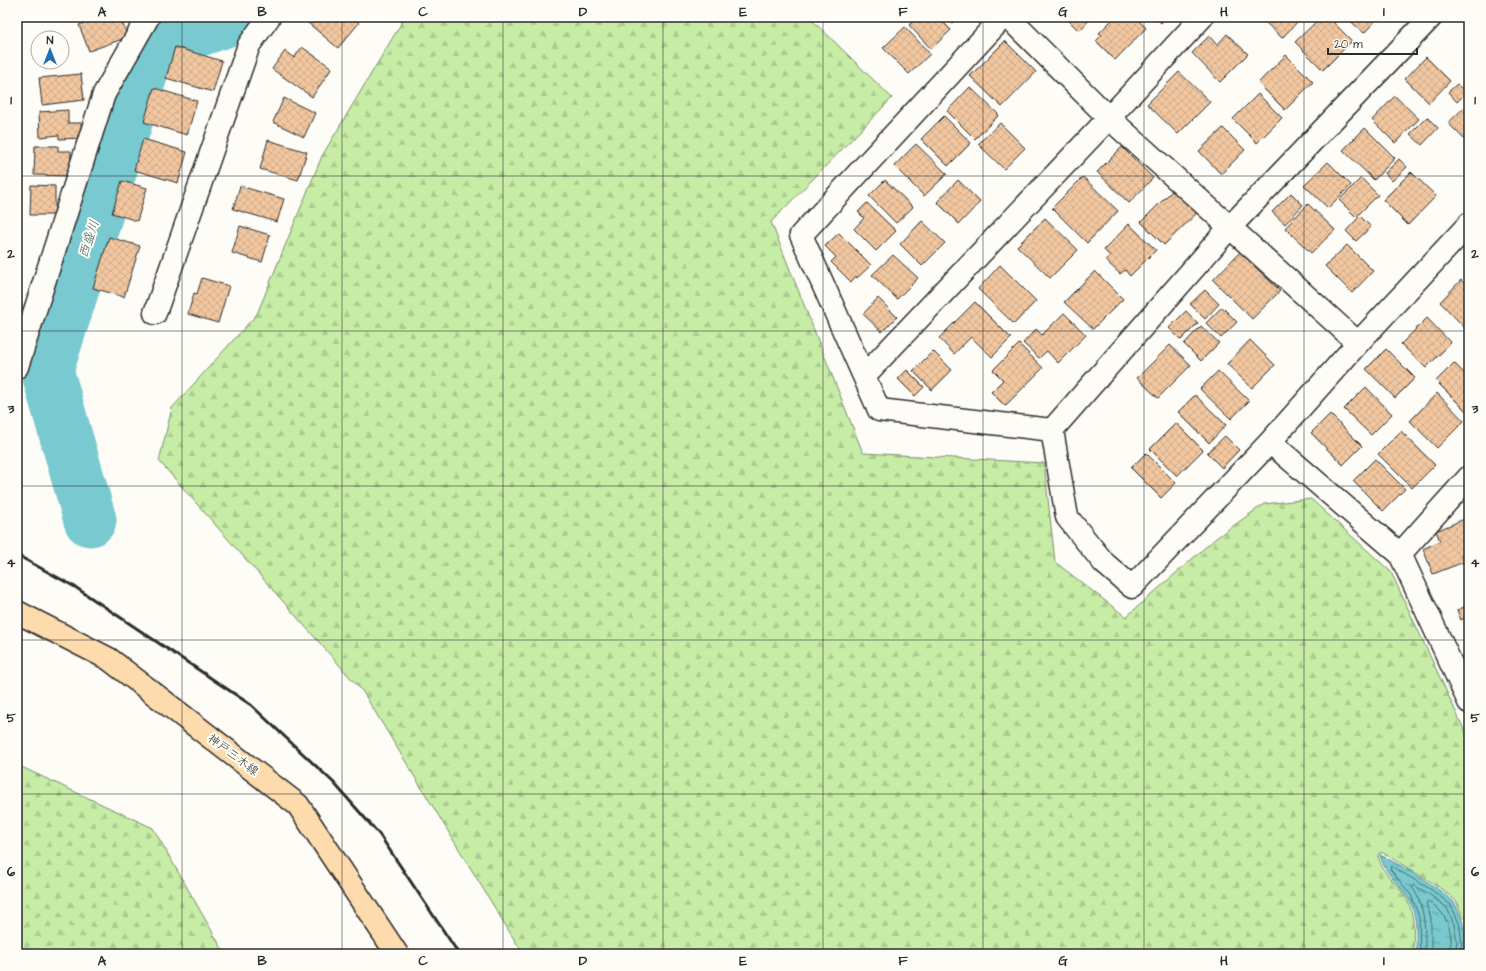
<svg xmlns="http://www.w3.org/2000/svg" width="1486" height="971" font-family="'Architects Daughter','Klee One',sans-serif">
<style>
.forest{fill:url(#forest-firs);stroke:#788c68}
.water{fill:url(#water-ripples);stroke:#598a8e}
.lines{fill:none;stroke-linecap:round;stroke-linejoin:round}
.shore{stroke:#4a6b6d;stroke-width:1}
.river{stroke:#78cad0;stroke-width:53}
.building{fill:url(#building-cross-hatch);stroke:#2b2b2b}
.minor-casing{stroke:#2b2b2b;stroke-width:25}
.major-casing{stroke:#2b2b2b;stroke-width:25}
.minor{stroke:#fdfcf7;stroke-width:22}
.major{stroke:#fddbac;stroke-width:22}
.rail{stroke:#2b2b2b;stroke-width:3}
.grid{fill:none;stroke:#2b2b2b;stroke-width:1;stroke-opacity:0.55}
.labels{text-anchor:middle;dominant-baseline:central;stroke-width:4;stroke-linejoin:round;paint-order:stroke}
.street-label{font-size:12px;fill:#2b2b2b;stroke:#fdfcf7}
.water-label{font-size:13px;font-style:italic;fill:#425b5d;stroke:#fdfcf7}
.neatline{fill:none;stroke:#2b2b2b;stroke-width:1.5}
.grid-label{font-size:13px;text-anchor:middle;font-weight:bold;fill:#2b2b2b}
</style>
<defs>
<pattern id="forest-firs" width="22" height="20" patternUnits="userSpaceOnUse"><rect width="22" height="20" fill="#c6eca6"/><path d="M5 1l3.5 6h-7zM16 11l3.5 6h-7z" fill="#aacb8f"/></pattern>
<pattern id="water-ripples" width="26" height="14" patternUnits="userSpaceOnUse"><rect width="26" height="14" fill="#78cad0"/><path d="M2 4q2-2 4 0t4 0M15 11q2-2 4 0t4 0" fill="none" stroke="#63a4a9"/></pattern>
<pattern id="building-cross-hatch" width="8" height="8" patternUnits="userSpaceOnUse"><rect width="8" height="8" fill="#f1c7a0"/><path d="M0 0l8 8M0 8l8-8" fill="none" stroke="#cfab8a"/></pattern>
</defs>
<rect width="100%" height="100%" fill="#fdfcf7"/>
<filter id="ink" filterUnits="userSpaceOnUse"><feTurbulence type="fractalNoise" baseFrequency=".025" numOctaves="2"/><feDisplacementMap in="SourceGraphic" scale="8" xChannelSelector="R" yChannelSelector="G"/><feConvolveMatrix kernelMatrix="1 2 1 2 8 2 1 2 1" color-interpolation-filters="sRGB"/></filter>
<g filter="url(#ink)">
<path class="forest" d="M405,17H809L892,98L771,222L863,453L1044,463L1055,562L1126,617L1216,538L1264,504L1311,499L1391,572L1469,740V954H1465L1468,942L1465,921L1456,901L1436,885L1383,853H1380L1378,856C1383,877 1398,882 1407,899C1415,916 1414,936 1413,954H523L363,692L159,461L172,408L257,314L322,156Z
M17,765L153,828L225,954H17Z"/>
<path class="water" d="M1380,855C1402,866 1424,878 1444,894C1447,897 1453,900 1455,904C1464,919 1467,937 1463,954H1416C1416,935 1418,913 1407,896C1398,882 1384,873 1380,855Z"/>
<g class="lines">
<path class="shore" d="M1420,954L1419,917L1411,895L1390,869L1391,866L1432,890L1451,905L1459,923L1462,942L1460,954
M1425,954C1425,931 1426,907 1412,887L1413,885L1429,894L1447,908L1454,924L1457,942L1455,954
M1431,954V918L1426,903L1428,901C1443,910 1451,924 1451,941C1451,945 1449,950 1449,954"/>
<path class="river" d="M90,520L47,370L150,47L237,17"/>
</g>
<path class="building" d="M101,17H120L128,37L89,51L79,25Z
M313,17H352L359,23L338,48L308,23Z
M917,17H938L951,30L931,49L909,25Z
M947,17H958L952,23Z
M1065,17H1092L1079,31Z
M1115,17H1135L1146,28L1115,60L1096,41L1102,35L1099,33Z
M1155,17H1167L1161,23Z
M1260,17H1302L1282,38Z
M1321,17H1328L1352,41L1323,70L1295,42Z
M1346,17H1379L1364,33Z
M905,27L930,54L909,74L883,48Z
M1227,34L1248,54L1220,82L1192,53L1209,36L1217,45Z
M1005,41L1036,72L1002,107L970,76Z
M175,47L222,61L213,92L166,78Z
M302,47L332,68L312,97L272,69L285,51L294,58Z
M1286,55L1313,82L1285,110L1258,83Z
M1426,57L1450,81L1429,103L1405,79Z
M1179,72L1210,102L1178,134L1147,104Z
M81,74L84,100L42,105L39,78Z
M1457,84L1466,93L1457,102L1448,92Z
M970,87L999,115L975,139L947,111Z
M154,88L197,101L187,135L144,122Z
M1258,94L1282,118L1257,143L1233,119Z
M1395,96L1419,119L1395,143L1372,120Z
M284,98L315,113L304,137L273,122Z
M1469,103V144L1448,123Z
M68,110V123H81L82,138L59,139V135L40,137L39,112Z
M944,116L971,143L948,166L921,139Z
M1427,117L1438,128L1422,145L1410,134Z
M1000,123L1025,148L1004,169L978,144Z
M1223,128L1245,150L1221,174L1199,151Z
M1365,128L1395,158L1374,180L1343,150Z
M143,139L187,152L178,183L134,170Z
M268,140L307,152L298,180L260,169Z
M916,144L947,174L924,196L894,166Z
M35,146H58V151H71L70,176L34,175Z
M1122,147L1153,178L1129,203L1097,172Z
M1399,159L1407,167L1392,181L1385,173Z
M1328,162L1351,185L1328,208L1304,185Z
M1411,172L1436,196L1408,225L1383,200Z
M1083,177L1118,211L1087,243L1052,208Z
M1361,178L1378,195L1356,217L1339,200Z
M885,180L913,207L896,223L869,196Z
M958,180L980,202L959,224L937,202Z
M122,181L147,188L137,221L112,213Z
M31,185L55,186V215H30Z
M240,186L284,199L277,222L233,209Z
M1176,187L1200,210L1164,245L1141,222Z
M1291,193L1303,205L1285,224L1272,212Z
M867,203L896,231L876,251L854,229L864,218L858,212Z
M1308,204L1335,230L1311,253L1285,228Z
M1360,216L1371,227L1356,241L1346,231Z
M1045,218L1078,250L1050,278L1017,246Z
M922,221L945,243L922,266L900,244Z
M1129,224L1156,250L1130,276L1125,270L1120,274L1105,260L1110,256L1104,250Z
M240,226L270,235L262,262L232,253Z
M839,233L871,265L857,278L856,276L851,282L831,262L836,257L825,246Z
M109,237L140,246L124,297L93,288Z
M1347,245L1373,271L1352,293L1325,266Z
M1240,252L1280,291L1252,319L1213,280Z
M893,255L918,278L897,299L872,275Z
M1000,265L1036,301L1014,324L978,289Z
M1095,271L1123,299L1093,329L1064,302Z
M202,278L229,286L218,323L188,314L194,293L197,294Z
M1461,280L1469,288V328L1467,330L1440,302Z
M1205,290L1219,304L1205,319L1190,304Z
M878,298L897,317L882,332L863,314Z
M975,302L1011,338L992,357L971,337L954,354L939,338Z
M1222,307L1237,322L1221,338L1206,323Z
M1186,311L1198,323L1181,340L1169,328Z
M1064,313L1086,335L1058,363L1047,351L1039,358L1023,343L1036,329L1042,335Z
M1427,318L1451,343L1426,368L1401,344Z
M1201,326L1219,343L1201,361L1184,344Z
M1250,340L1275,365L1252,388L1227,364Z
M1019,344L1043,368L1005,406L991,392L1003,380L993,370Z
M1170,345L1191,365L1158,398L1137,378Z
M1386,349L1415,378L1395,398L1366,369Z
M933,351L952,370L932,390L913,371Z
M1454,363L1464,373L1469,368V410L1467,412L1436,381Z
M907,370L924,387L915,396L898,379Z
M1218,371L1249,401L1231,419L1200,389Z
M1366,387L1392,414L1371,435L1344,409Z
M1437,393L1464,421L1437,448L1410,421Z
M1195,395L1226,425L1209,443L1178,412Z
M1330,414L1362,446L1343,465L1311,433Z
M1176,423L1203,450L1177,476L1150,449Z
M1401,431L1435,465L1412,488L1378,454Z
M1225,436L1239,450L1222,468L1207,453Z
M1146,453L1176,483L1161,498L1131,468Z
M1375,459L1405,489L1383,511L1353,481Z
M1469,517V552L1461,556L1464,562L1433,574L1423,549L1440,541L1436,531Z
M1469,585V598L1464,587Z
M1469,605V616L1461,620L1457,610Z"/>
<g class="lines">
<g class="minor-casing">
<path id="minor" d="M1003,17L801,235L879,410L1052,430L1067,517L1104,563L1132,587L1270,442L1358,343L1469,224
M1008,17L1109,118L1358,343
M155,313L249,45L269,17
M17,367L104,94L148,17
M864,376L1109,118L1202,17
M1052,430L1230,227L1431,17
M1270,442L1400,554L1469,702
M1400,554L1469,477"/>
</g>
<g class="major-casing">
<path id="major" d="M17,612L109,659L298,805L397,954"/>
</g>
<use href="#minor" class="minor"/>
<use href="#major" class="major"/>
<path class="rail" d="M17,555L75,587L251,705L333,782L379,834L459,954"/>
</g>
</g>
<path class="grid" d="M182,17V954M342,17V954M503,17V954M663,17V954M823,17V954M983,17V954M1144,17V954M1304,17V954M17,176H1469M17,331H1469M17,486H1469M17,640H1469M17,794H1469"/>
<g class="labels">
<g class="street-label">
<text transform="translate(233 755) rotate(37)">神戸三木線</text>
</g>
<g class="water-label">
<text transform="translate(89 239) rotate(-72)">西盛川</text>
</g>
</g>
<rect width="1486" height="971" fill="none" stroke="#fdfcf7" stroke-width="44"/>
<g transform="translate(50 50)"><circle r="19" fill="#fdfcf7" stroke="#a9a8a5"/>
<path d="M0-3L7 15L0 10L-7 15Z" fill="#1f6fb2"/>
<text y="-6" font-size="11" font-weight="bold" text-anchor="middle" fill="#2b2b2b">N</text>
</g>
<path d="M1328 48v6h89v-6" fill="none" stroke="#2b2b2b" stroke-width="2"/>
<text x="1334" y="48" font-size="12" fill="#2b2b2b" stroke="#fdfcf7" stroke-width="3" paint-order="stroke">20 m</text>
<rect x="22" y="22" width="1442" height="927" class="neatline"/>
<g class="grid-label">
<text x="102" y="16">A</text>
<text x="262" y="16">B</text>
<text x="423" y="16">C</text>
<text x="583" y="16">D</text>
<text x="743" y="16">E</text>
<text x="903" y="16">F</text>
<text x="1063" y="16">G</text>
<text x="1224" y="16">H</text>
<text x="1384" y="16">I</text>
<text x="11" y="104">1</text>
<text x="1475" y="104">1</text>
<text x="11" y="258">2</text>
<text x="1475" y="258">2</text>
<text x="11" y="413">3</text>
<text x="1475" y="413">3</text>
<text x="11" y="567">4</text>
<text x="1475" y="567">4</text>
<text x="11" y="722">5</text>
<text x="1475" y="722">5</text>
<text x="11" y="876">6</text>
<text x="1475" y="876">6</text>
<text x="102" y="965">A</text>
<text x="262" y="965">B</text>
<text x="423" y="965">C</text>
<text x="583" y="965">D</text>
<text x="743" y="965">E</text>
<text x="903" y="965">F</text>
<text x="1063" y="965">G</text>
<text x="1224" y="965">H</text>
<text x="1384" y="965">I</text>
</g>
</svg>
